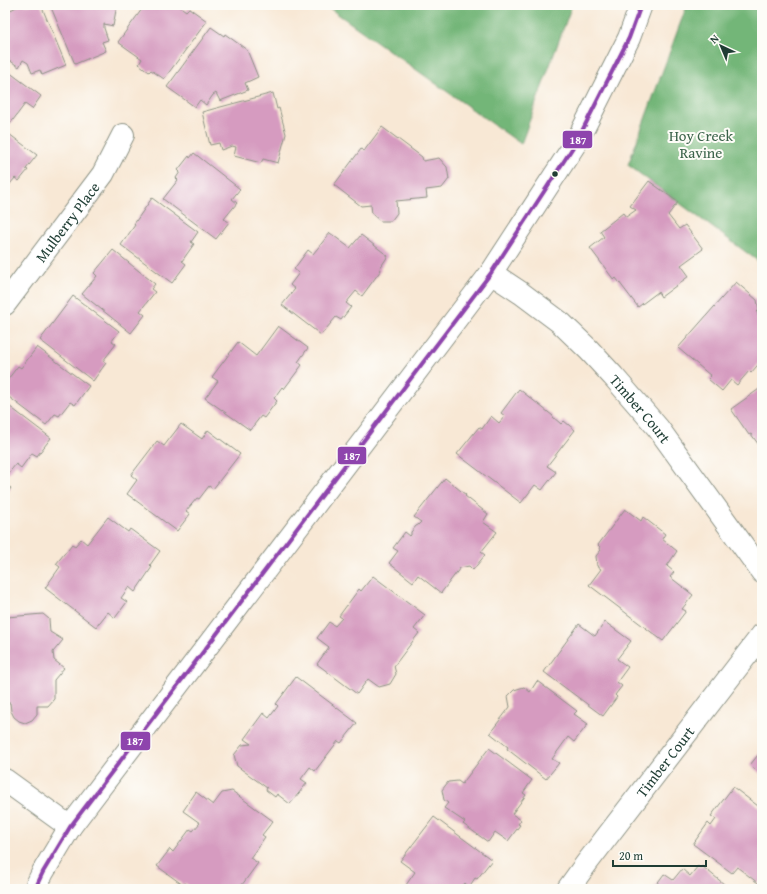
<svg xmlns="http://www.w3.org/2000/svg" width="767" height="894" font-family="'Gentium Book Plus',serif">
<style>
.forest{fill:#73b678;stroke:#497a56}
.building{fill:#d69bc0}
.lines{fill:none;stroke-linecap:round;stroke-linejoin:round}
.minor-casing{stroke:#8c9284;stroke-width:24}
.tertiary-casing{stroke:#8c9284;stroke-width:24}
.minor{stroke:#fff;stroke-width:22}
.tertiary{stroke:#fff;stroke-width:22}
.bus-1-casing{stroke:#fdfcf7;stroke-width:7}
.bus-1{stroke:#8e44ad;stroke-width:4}
.bus-dot{fill:#1f3d34;stroke:#fdfcf7;stroke-width:1.5}
.labels{text-anchor:middle;dominant-baseline:central;stroke-width:4;stroke-linejoin:round;paint-order:stroke}
.park-label{font-size:15px;fill:#3b634a;stroke:#fdfcf7}
.street-label{font-size:15px;fill:#1f3d34;stroke:#fdfcf7}
.line-badge{stroke:#fdfcf7;stroke-width:1.5}
.badge-label{font-size:11px;text-anchor:middle;font-weight:bold;fill:#fff}
</style>
<rect width="100%" height="100%" fill="#fdfcf7"/>
<filter id="ink" filterUnits="userSpaceOnUse"><feTurbulence type="fractalNoise" baseFrequency=".025" numOctaves="2"/><feDisplacementMap in="SourceGraphic" scale="8" xChannelSelector="R" yChannelSelector="G"/><feConvolveMatrix kernelMatrix="1 2 1 2 8 2 1 2 1" color-interpolation-filters="sRGB"/></filter>
<filter id="wash" filterUnits="userSpaceOnUse"><feTurbulence type="fractalNoise" baseFrequency=".012" numOctaves="4" result="noise"/><feDisplacementMap in="SourceGraphic" scale="16" xChannelSelector="R" yChannelSelector="G"/><feGaussianBlur stdDeviation="0.9" result="paint"/><feColorMatrix in="noise" values="0 0 0 0 0 0 0 0 0 0 0 0 0 0 0 0 0 1.4 0 .05"/><feComposite in="paint" operator="in"/></filter>
<g filter="url(#wash)">
<rect width="100%" height="100%" fill="#f8e8d5"/>
<path class="forest" d="M325,5H572L521,144Z
M687,5H762V264L628,165Z"/>
<g id="blocks">
<path class="building" d="M20,5H41L66,65L42,75L40,70L32,73L28,63L23,60L19,67L5,57V13Z
M50,5H117L113,26L104,24V28L108,40L102,42L106,51L75,64Z
M145,5H178L186,11L189,8L207,21L164,79L151,70L149,72L139,64L142,59L118,42Z
M211,27L224,36L225,34L247,50L258,77L245,83L248,90L220,101L216,93L213,95L206,105L200,100L195,107L167,87Z
M5,69L41,96L32,109L25,104L10,124L5,120Z
M273,93L277,109L279,108L286,134L278,163L263,159L261,163L234,156L236,147L232,146L221,150L219,143L210,145L202,112Z
M382,127L422,157L423,161L439,158L447,167L449,179L442,188L426,190L427,198L396,201L397,213L391,221H380L372,214L371,205L361,206L334,185L361,149L364,151Z
M5,131L37,155L26,169L28,170L19,181L15,178L5,190Z
M194,153L240,189L232,199L237,203L224,219L229,222L216,239L163,199L178,180L176,178L180,172L178,170L189,156L190,158Z
M649,181L678,202L668,215L679,229L685,225L703,249L681,265L689,276L661,297L658,292L638,307L616,278L614,280L590,248L604,237L600,231L623,213L626,217L636,210L630,206Z
M152,198L198,232L191,242L194,244L182,261L186,264L172,283L121,245L135,225L134,224Z
M330,233L350,248L361,235L388,256L380,268L381,270L362,296L356,291L346,303L351,307L341,320L336,317L321,335L282,305L295,289L290,285L299,273L294,269L308,250L313,254Z
M113,250L155,284L151,289L155,292L140,311L145,315L131,333L82,294L97,276L94,273Z
M736,282L757,300L759,310L757,312L762,328V360L751,373L749,371L737,385L731,380L722,391L708,379L711,376L678,348Z
M73,296L119,331L112,341L116,344L103,361L106,363L93,381L40,340Z
M278,326L308,348L298,362L302,365L284,389L282,387L274,398L277,401L264,418L261,416L250,430L205,398L218,381L212,377L238,342L256,356Z
M37,347L89,386L75,405L70,402L59,416L55,414L46,425L5,394V383L18,366L21,368Z
M762,387V447L761,448L751,434L749,435L731,409Z
M519,389L553,416V417L561,424L564,421L575,430L547,466L556,472L542,490L535,485L521,503L457,454L479,427L482,429L491,416L499,423L505,416L501,413Z
M5,403L51,438L37,456L32,453L21,468L16,464L7,475L5,473Z
M181,424L202,439L208,430L240,454L213,489L209,486L199,499L197,498L186,511L190,514L177,531L127,494L137,480L131,475L157,441L164,446Z
M445,478L466,495L465,496L488,514L483,522L497,532L481,552L485,555L473,570L469,566L460,568L441,593L418,575L413,582L389,563L398,551L393,548L405,532L410,536L411,535V532L416,526L418,525L421,522L414,517Z
M5,484L11,488L5,496Z
M625,509L641,521L643,517L665,534L662,539L677,551L667,566L674,572L670,577L693,595L682,609L686,611L663,641L589,585L601,569L597,566L596,556L601,550L599,549L600,547L598,545Z
M108,517L128,532L130,529L160,551L150,565L152,567L135,592L129,587L121,598L127,602L115,618L108,612L96,627L45,588L60,567L56,564L72,544L75,546L81,539L87,544Z
M373,576L425,615L414,629L419,633L394,666L396,674L390,684L379,687L368,679L357,694L317,664L329,647L317,638L329,622L335,626L342,618L339,616L359,589L361,591Z
M43,614L49,619L50,632L63,640L53,652L54,660L64,668L54,680V699L48,706H37V714L32,720L25,723L19,721L14,717L11,711L10,703H5V635H8L7,617Z
M605,622L631,641L617,659L628,667L617,682L622,686L615,695L617,697L603,716L544,672L579,624L595,636Z
M296,677L357,723L341,743L338,741L315,771L310,767L301,779L307,783L290,804L277,794L275,797L266,790L267,788L237,766L234,755L242,745L251,744L244,739L263,713L269,718L278,706L276,704Z
M537,681L577,711L574,714L588,724L574,742L568,737L552,759L559,763L546,779L507,749L508,747L490,733L510,707L508,696L514,690L524,687L530,692Z
M489,748L532,780L523,793L526,795L512,814L521,820L518,824L520,825L508,841L495,832L488,842L463,824L465,822L444,808L448,803L444,800L442,790L448,782L458,781L462,784Z
M762,750V775L750,765Z
M733,787L762,809V886L737,867L732,873L693,844L708,823L711,826L716,819L711,816Z
M232,791L273,821L262,835L265,837L250,858L258,863L239,889H193L185,883L183,885L157,866L170,849L173,852L190,829L193,831L200,823L183,811L196,792L213,805L222,793Z
M434,817L492,860L477,879L475,878L469,887L465,883L460,889H411L406,885L415,872L400,861Z
M698,866L700,868L702,866L730,889H653L664,874L673,880L682,869L690,876Z"/>
</g>
</g>
<g filter="url(#ink)">
<use href="#blocks" fill-opacity="0" stroke="#8c9284" stroke-width="1"/>
<g class="lines">
<g class="minor-casing">
<g id="minor">
<path id="s1" d="M491,273L521,293L561,323L589,350L613,376L658,428L762,572"/>
<path id="s2" d="M5,304L103,174L123,135"/>
<path d="M5,780L70,827"/>
<path id="s3" d="M568,889L586,864L762,635"/>
</g>
</g>
<g class="tertiary-casing">
<path id="tertiary" d="M35,889L43,872L70,827L491,273L577,141L629,38L641,5"/>
</g>
<use href="#minor" class="minor"/>
<use href="#tertiary" class="tertiary"/>
<g class="bus-1-casing">
<path id="bus-1" d="M35,889L43,872L70,827L491,273L577,141L629,38L641,5"/>
</g>
<use href="#bus-1" class="bus-1"/>
</g>
</g>
<circle class="bus-dot" cx="555" cy="174" r="3.5"/>
<g class="labels">
<g class="park-label">
<text x="701" y="135">Hoy Creek<tspan x="701" dy="17">Ravine</tspan></text>
</g>
<g class="street-label">
<text stroke="none"><textPath href="#s2" startOffset="103">Mulberry Place</textPath></text>
<text stroke="none"><textPath href="#s1" startOffset="203">Timber Court</textPath></text>
<text stroke="none"><textPath href="#s3" startOffset="160">Timber Court</textPath></text>
</g>
</g>
<g class="line-badge">
<rect x="562" y="130" width="31" height="19" rx="4" fill="#8e44ad"/>
<rect x="337" y="446" width="30" height="19" rx="4" fill="#8e44ad"/>
<rect x="120" y="731" width="31" height="20" rx="4" fill="#8e44ad"/>
</g>
<g class="badge-label">
<text x="578" y="144">187</text>
<text x="352" y="460">187</text>
<text x="135" y="745">187</text>
</g>
<rect width="767" height="894" fill="none" stroke="#fdfcf7" stroke-width="20"/>
<g transform="translate(721 46) rotate(316)" stroke="#fdfcf7" stroke-width="3" paint-order="stroke">
<path d="M0-3L7 15L0 10L-7 15Z" fill="#1f3d34"/>
<text y="-6" font-size="11" font-weight="bold" text-anchor="middle" fill="#1f3d34">N</text>
</g>
<path d="M613 860v6h93v-6" fill="none" stroke="#1f3d34" stroke-width="2"/>
<text x="619" y="860" font-size="12" fill="#1f3d34" stroke="#fdfcf7" stroke-width="3" paint-order="stroke">20 m</text>
</svg>
